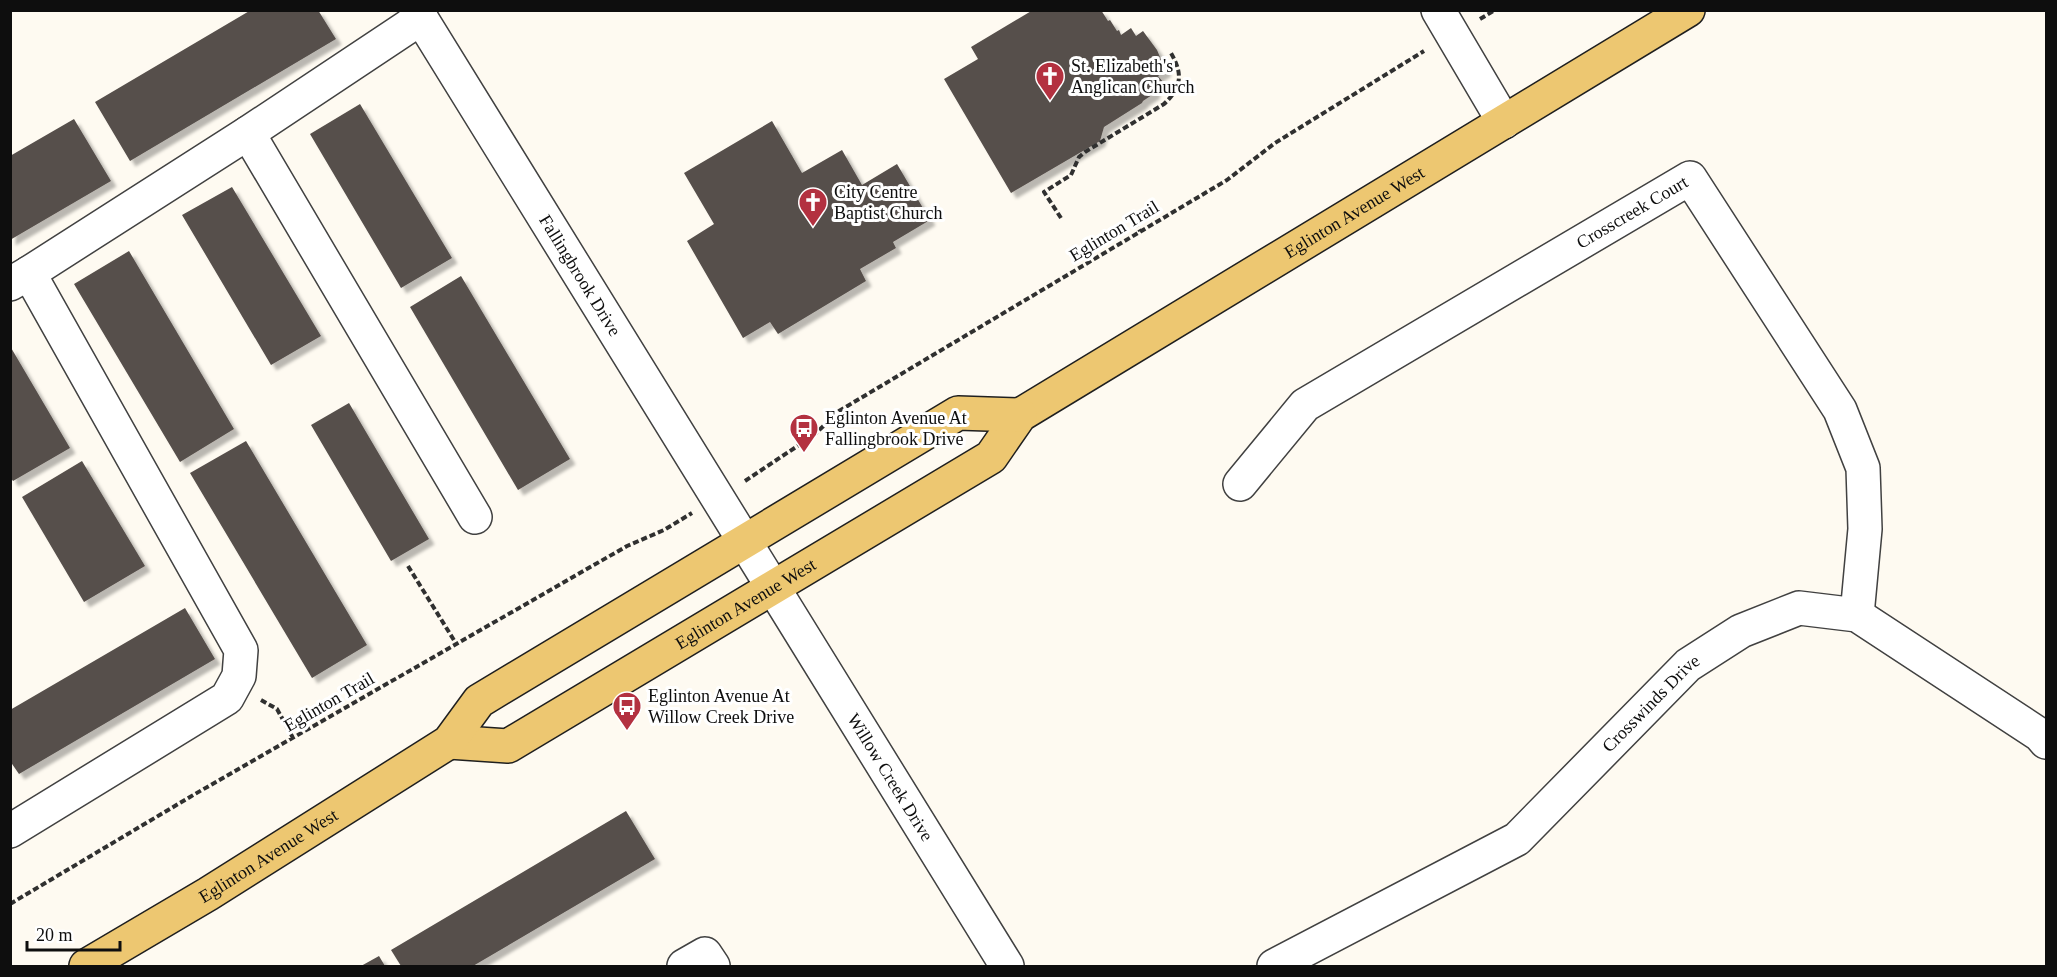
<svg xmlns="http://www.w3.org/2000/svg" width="2057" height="977" font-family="Georgia,serif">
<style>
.building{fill:#564f4b;filter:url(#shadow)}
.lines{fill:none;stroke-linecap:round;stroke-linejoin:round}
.minor-casing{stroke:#414141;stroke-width:36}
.major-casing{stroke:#1f1f1f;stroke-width:36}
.path{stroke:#303030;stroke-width:4;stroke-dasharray:6 3;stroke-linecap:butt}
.minor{stroke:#fff;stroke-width:33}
.major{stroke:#edc771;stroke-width:33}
.labels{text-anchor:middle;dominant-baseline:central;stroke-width:6;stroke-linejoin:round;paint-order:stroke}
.poi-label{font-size:18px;fill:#0e0e0e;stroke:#fff;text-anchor:start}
.street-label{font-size:18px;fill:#0e0e0e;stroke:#fff}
</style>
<defs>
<filter id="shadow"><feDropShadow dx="5.5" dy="5.5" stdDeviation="1.5" flood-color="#0004"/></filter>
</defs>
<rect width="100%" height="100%" fill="#fefaf1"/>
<path class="building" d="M251,10H318L336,39L130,161L95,102Z
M1033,10H1101L1108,21L1110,20L1117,31L1119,30L1121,35L1131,28L1136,36L1143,31L1157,50L1166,71L1158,76L1164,83L1154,90L1155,93L1143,101L1142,103L1104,127L1100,141L1011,193L944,79L978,59L971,47Z
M360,104L452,258L401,288L310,134Z
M74,119L111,181L10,240V156Z
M772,121L802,173L842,150L862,185L897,164L930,220L893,242L896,248L860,269L866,281L778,334L770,322L743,338L687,241L714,224L684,173Z
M232,187L321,336L271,365L182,215Z
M129,251L234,429L180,462L74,284Z
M461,276L570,459L518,490L410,307Z
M10,346L70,448L13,481L10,477Z
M349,403L429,539L391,561L311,425Z
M246,441L367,645L312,678L190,473Z
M82,461L145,566L84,602L22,497Z
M185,608L215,659L19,774L10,761V710Z
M626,811L655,859L473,966H401L391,950Z
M379,956L385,966H361Z"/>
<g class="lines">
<g class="minor-casing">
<g id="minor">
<path id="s1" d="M416,10L1007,966"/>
<path d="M1438,10L1504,122"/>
<path d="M248,133L475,517"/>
<path d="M29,273L248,133L421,18"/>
<path d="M10,284L29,273L241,650L239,676L227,698L10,831"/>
<path id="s2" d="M1240,484L1305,405L1690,178L1840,410L1863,468L1865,529L1857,615"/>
<path d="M684,966L705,954L713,966"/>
<path id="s3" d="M1274,966L1517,839L1688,665L1741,631L1799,608L1857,615L2040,735L2046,742"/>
</g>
</g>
<g class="major-casing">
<g id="major">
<path id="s4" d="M449,742L508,746L991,457L1020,415L1688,10"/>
<path id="s5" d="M86,966L208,894L449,742L479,701L958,413L1020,415"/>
</g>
</g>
<path class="path" d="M1480,19L1495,10
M1130,214L1140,231
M1061,218L1044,192L1071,175L1079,157L1085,152L1164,104C1182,87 1183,74 1171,53
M745,481L814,435L839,411L1227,180L1275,143L1424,51
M408,566L457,645
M261,700L277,709L293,738
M10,904L195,794L627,546L664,530L692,513"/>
<use href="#minor" class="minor"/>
<use href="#major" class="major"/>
</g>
<defs>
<g id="church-pin" transform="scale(1.5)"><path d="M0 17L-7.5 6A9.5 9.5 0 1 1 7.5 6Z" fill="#b33140" stroke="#fff"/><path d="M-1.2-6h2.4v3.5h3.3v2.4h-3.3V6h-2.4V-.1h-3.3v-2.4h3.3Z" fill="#fff"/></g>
<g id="bus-pin" transform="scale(1.5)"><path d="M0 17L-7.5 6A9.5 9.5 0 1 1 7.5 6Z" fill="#b33140" stroke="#fff"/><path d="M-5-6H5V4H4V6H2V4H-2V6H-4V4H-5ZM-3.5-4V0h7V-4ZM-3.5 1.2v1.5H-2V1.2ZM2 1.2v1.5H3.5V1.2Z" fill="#fff"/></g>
</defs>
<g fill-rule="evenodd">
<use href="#church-pin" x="1050" y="76"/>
<use href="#church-pin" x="813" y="202"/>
<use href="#bus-pin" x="804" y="428"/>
<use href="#bus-pin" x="627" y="706"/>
</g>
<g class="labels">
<g class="poi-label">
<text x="1071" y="66">St. Elizabeth's<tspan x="1071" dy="21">Anglican Church</tspan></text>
<text x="834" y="192">City Centre<tspan x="834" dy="21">Baptist Church</tspan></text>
<text x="825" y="418">Eglinton Avenue At<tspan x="825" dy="21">Fallingbrook Drive</tspan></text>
<text x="648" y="696">Eglinton Avenue At<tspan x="648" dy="21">Willow Creek Drive</tspan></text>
</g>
<g class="street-label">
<text stroke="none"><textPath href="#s4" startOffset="1064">Eglinton Avenue West</textPath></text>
<text stroke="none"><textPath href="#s2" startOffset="482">Crosscreek Court</textPath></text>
<text transform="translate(1114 231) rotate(-31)">Eglinton Trail</text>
<text stroke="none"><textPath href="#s1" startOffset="312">Fallingbrook Drive</textPath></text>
<text stroke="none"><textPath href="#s4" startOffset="336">Eglinton Avenue West</textPath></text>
<text transform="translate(329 702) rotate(-30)">Eglinton Trail</text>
<text stroke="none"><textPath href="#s3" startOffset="465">Crosswinds Drive</textPath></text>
<text stroke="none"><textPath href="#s1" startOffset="902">Willow Creek Drive</textPath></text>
<text stroke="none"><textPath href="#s5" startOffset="213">Eglinton Avenue West</textPath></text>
</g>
</g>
<rect width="2057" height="977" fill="none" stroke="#0e0e0e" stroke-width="24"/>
<path d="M27 941v9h93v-9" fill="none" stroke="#0e0e0e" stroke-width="3"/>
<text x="36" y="941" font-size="18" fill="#0e0e0e" stroke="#ffffff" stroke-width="4.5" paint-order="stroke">20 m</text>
</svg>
